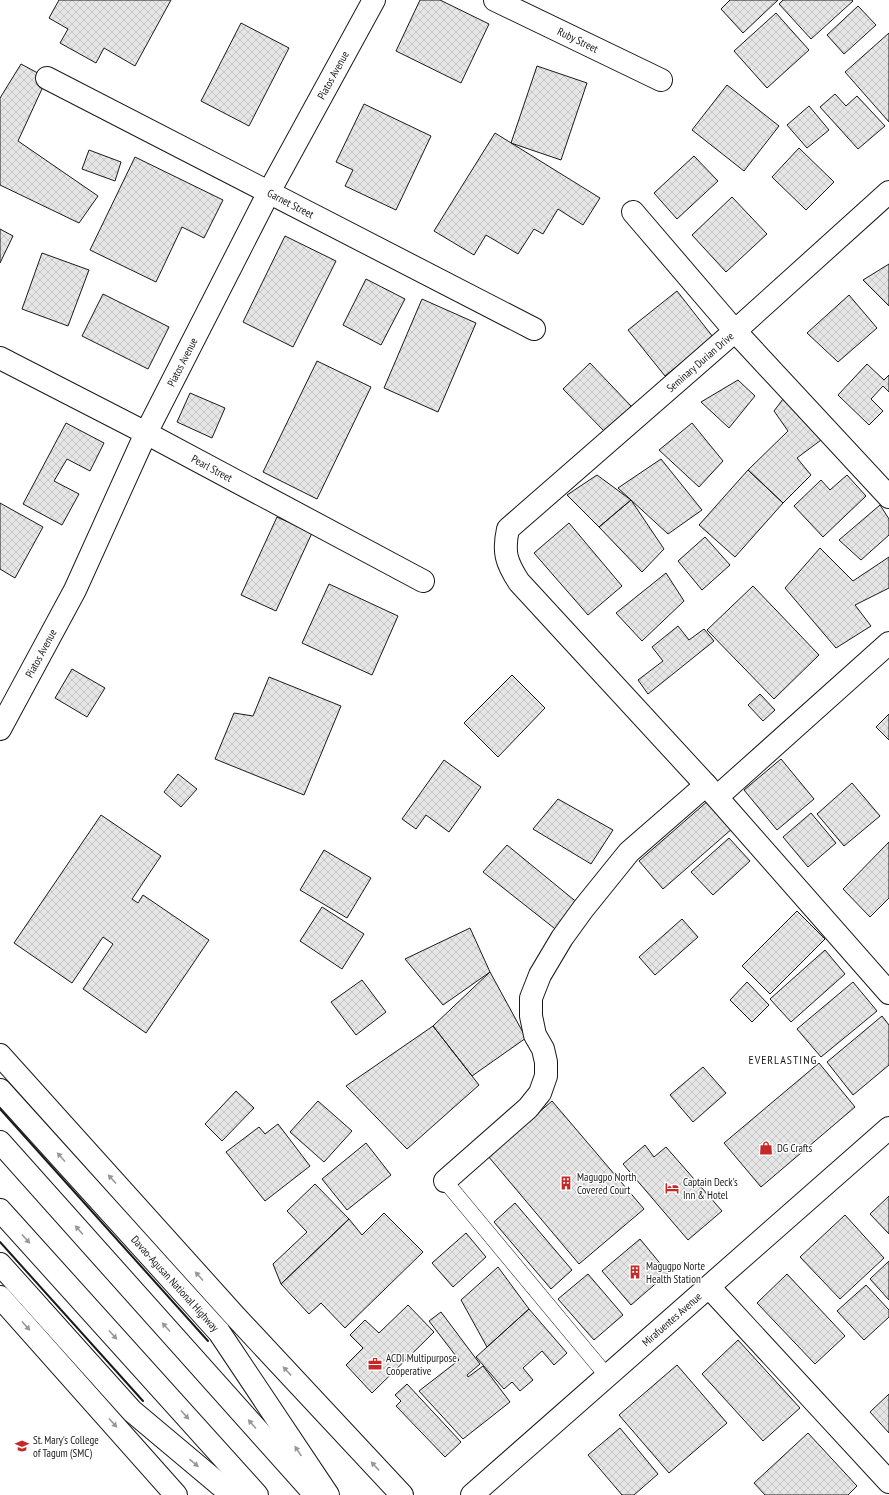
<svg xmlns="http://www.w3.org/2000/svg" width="889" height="1495" font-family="'PT Sans Narrow',sans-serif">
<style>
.building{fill:url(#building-cross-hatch);stroke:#1a1a1a}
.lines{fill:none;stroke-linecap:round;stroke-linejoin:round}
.lane-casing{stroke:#1a1a1a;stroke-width:16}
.street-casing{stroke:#1a1a1a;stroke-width:24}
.secondary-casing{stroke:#1a1a1a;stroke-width:24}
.highway-casing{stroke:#1a1a1a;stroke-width:24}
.lane{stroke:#fff;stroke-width:15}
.street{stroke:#fff;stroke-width:22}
.secondary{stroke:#fff;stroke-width:22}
.highway{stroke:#fff;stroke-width:22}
.wall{stroke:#1a1a1a;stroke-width:2}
.oneway{fill:#989898}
.labels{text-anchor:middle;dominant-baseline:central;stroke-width:3;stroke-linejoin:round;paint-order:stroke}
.street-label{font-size:11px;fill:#1a1a1a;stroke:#fff}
.poi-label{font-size:11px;fill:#1a1a1a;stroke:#fff;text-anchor:start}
.neighbourhood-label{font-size:12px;letter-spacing:1px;fill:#1a1a1a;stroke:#fff}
</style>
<defs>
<pattern id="building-cross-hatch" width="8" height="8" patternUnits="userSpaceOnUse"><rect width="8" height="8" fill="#e6e6e6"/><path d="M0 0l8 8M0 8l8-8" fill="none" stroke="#c5c5c5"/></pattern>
</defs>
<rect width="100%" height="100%" fill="#fff"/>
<path class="building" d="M59,0H171L135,66L104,48L96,63L60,43L68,29L49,18Z
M420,0H440L489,24L461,83L396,51Z
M730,0H778L743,33L721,9Z
M783,0H852L853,1L811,39L779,4Z
M858,6L876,25L844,54L827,35Z
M776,13L809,50L767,88L734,51Z
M241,23L289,48L249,126L201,101Z
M889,33V122L845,72Z
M21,64L47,78L18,141L98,196L79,223L0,185V98Z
M537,66L587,83L561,160L511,143Z
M727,85L779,126L744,171L692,130Z
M835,94L846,106L857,96L885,126L858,149L820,107Z
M364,104L431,136L396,210L345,186L353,170L336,162Z
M809,106L829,130L807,148L787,125Z
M495,133L600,198L583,225L558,209L543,234L534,229L518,254L486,235L474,255L434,231Z
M799,148L834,182L806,210L772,177Z
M89,150L121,162L115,181L82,169Z
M694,156L718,181L677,219L654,193Z
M135,157L223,200L204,238L182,227L156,282L90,250Z
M732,197L767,234L726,272L692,235Z
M0,229L13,236L0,263Z
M285,236L336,261L293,347L243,322Z
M42,253L89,270L68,326L22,309Z
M889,264V306L863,280Z
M366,279L405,299L381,345L343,325Z
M677,291L713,337L665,376L628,330Z
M103,294L169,327L148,369L82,336Z
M849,295L877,328L838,362L807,333Z
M422,299L476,323L438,412L384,388Z
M317,361L371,387L317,499L263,472Z
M590,363L631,406L605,432L563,389Z
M867,364L884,380L889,375V392L883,386L871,399L883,411L869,425L838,395Z
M738,380L755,396L729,428L701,402Z
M190,393L225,408L212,438L177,422Z
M786,395L825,437L797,458L811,475L783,503L748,470L788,431L774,411Z
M66,423L104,443L90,471L67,459L54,481L79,494L62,525L23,504Z
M692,423L723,461L699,487L659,450Z
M661,459L702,510L668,534L618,488Z
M748,470L783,503L735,557L699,525Z
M597,475L631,500L599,527L567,495Z
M847,475L866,496L823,537L794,506L821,480L830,490Z
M631,500L664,549L642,572L599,527Z
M0,503L43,527L15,578L0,569Z
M880,505L889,519V535L861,560L839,540Z
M277,517L312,533L276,611L241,595Z
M569,523L622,586L588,615L534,553Z
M705,537L730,565L702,590L678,561Z
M820,548L853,581L889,557V588L855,605L871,626L836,648L785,588Z
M666,573L684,601L642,641L616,613Z
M329,584L398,616L372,675L302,643Z
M753,586L819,655L774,699L707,630Z
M678,626L689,640L704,629L714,641L648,694L638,680L663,661L652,647Z
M72,669L105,688L87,717L55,698Z
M512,675L545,708L498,757L464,723Z
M269,677L341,706L304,795L215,759L234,713L253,716Z
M760,694L775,710L763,721L748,705Z
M889,714V740L876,727Z
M781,759L814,799L777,830L744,790Z
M444,760L481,787L449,832L426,815L416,829L402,819Z
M178,774L197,789L181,807L164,792Z
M852,783L880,816L844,846L817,814Z
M558,799L613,830L591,864L533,829Z
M709,800L733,828L663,889L639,861Z
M811,813L836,843L808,867L783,837Z
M101,815L161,856L132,899L138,903L143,895L209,940L146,1033L83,989L113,944L103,937L72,983L14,943Z
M729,838L750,861L713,895L691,872Z
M889,842V898L870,917L843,889Z
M507,845L579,904L559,932L483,872Z
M324,850L371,878L347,918L300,890Z
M322,907L364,934L342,969L300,941Z
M797,911L825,939L770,994L742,966Z
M682,919L698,937L655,975L639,957Z
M470,928L490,972L443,1005L405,959Z
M825,950L845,974L791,1022L770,999Z
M490,972L526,1038L472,1076L433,1026Z
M362,980L386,1012L356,1035L331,1002Z
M747,982L769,1005L752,1022L730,1000Z
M853,982L877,1011L821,1057L797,1029Z
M882,1016L889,1025V1065L853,1095L827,1062Z
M433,1026L479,1085L407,1149L346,1086Z
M819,1063L855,1107L761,1187L724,1143Z
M703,1067L726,1093L693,1122L670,1095Z
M236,1091L254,1108L222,1141L205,1124Z
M318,1101L352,1131L324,1162L290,1132Z
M552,1101L644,1209L579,1264L488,1156Z
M278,1124L310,1166L265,1201L226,1152L259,1127L265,1134Z
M366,1143L391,1175L347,1210L322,1179Z
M645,1145L654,1157L666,1147L722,1211L688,1240L623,1164Z
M315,1184L349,1219L281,1284L273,1264L307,1232L287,1211Z
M889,1196V1234L870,1214Z
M515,1203L572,1270L551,1289L494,1222Z
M384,1213L423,1252L345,1328L321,1303L309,1314L281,1284L349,1219L362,1235Z
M845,1215L884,1258L840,1299L800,1257Z
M466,1233L486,1257L453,1287L432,1263Z
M640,1239L668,1273L631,1305L602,1271Z
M889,1261V1300L870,1279Z
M498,1267L529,1309L487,1347L461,1300Z
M588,1274L623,1315L594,1340L558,1299Z
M787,1274L845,1336L815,1364L757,1303Z
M866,1285L889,1310V1317L864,1340L837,1311Z
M408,1305L434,1332L372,1393L346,1365L363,1348L350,1335L365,1320L379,1333Z
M529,1309L567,1353L554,1365L542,1351L523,1368L533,1380L520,1391L512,1382L504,1389L476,1357Z
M441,1312L480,1364L467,1375L468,1377L483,1366L510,1402L463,1439L419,1391L459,1360L429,1321Z
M738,1340L800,1408L763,1441L702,1374Z
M677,1365L727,1423L669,1473L619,1415Z
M407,1384L461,1442L445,1457L396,1406L401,1401L395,1395Z
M889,1394V1433L870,1412Z
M620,1428L658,1474L634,1495H622L588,1455Z
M808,1433L857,1486L848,1495H765L754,1483Z"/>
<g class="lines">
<g class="lane-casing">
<path id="lane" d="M445,1181L607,1376"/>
</g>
<g class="street-casing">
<g id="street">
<path id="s1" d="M495,0L661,80"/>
<path id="s2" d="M47,78L534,329"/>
<path d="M889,192L735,331L508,529C503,552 506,562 519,582L706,785L889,993"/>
<path d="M633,212L735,331L889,497"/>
<path id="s3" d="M0,358L146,433L423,581"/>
<path id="s4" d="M0,729L75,590L146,433L269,192L374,0"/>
<path d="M717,797L889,643"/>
<path d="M445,1181L528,1108L540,1093L546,1076V1062L543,1049L535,1035L531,1016V998L540,975L562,938L583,909L629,852L706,785"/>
<path d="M709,1287L889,1482"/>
</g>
</g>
<g class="secondary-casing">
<g id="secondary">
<path d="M0,1055L235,1316L402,1495"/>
<path d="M0,1297L176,1495"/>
<path id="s5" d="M472,1495L889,1128"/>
</g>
</g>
<g class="highway-casing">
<g id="highway">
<path id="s6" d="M0,1090L219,1332L328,1495"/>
<path d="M0,1142L311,1490"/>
<path d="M0,1210L257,1495"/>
<path d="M0,1264L132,1411L232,1495"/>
</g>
</g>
<use href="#lane" class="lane"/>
<use href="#street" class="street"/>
<use href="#secondary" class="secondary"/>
<use href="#highway" class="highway"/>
<path class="wall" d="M0,1109L208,1341
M0,1242L143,1401"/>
</g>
<defs><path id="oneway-solid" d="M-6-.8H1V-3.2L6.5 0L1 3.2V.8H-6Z"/></defs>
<g class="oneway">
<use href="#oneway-solid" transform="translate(61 1157) rotate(-132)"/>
<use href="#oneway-solid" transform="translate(112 1179) rotate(-132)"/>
<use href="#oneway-solid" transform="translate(79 1230) rotate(-132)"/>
<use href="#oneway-solid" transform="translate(26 1239) rotate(48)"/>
<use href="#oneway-solid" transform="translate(199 1276) rotate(-132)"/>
<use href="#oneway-solid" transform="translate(26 1326) rotate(48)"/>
<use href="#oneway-solid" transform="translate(166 1327) rotate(-132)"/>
<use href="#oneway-solid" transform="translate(113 1335) rotate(48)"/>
<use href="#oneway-solid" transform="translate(287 1371) rotate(-133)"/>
<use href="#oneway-solid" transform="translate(185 1415) rotate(48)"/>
<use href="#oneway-solid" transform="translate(113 1423) rotate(48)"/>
<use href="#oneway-solid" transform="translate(252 1424) rotate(-131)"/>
<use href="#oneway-solid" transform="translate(298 1451) rotate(-124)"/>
<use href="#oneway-solid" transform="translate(194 1463) rotate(40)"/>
<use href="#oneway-solid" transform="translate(375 1466) rotate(-133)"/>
</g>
<defs>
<g id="shop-bare" transform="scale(1.08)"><path d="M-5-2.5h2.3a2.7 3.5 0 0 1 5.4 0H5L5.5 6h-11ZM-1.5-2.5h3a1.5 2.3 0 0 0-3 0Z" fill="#c62828" stroke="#fff" stroke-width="2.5" paint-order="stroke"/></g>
<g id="building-bare" transform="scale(1.08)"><path d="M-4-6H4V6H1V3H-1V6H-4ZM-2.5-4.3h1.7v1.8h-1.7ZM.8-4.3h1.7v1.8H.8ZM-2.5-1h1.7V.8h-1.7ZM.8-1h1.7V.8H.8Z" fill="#c62828" stroke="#fff" stroke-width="2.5" paint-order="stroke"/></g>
<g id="hotel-bare" transform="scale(1.08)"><path d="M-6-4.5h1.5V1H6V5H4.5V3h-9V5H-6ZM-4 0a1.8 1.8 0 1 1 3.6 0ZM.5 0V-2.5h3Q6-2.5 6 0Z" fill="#c62828" stroke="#fff" stroke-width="2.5" paint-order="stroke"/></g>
<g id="office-bare" transform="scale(1.08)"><path d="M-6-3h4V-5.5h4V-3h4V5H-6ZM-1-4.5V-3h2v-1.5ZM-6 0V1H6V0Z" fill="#c62828" stroke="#fff" stroke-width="2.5" paint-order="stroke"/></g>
<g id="university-bare" transform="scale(1.08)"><path d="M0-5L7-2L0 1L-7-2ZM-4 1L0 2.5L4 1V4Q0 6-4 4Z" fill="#c62828" stroke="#fff" stroke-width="2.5" paint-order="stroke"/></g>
</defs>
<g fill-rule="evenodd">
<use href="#shop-bare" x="766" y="1148"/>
<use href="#building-bare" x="566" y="1183"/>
<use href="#hotel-bare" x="672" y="1188"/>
<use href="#building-bare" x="635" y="1272"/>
<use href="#office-bare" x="375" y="1364"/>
<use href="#university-bare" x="22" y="1446"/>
</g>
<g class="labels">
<g class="street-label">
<text stroke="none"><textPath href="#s1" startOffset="92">Ruby Street</textPath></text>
<text stroke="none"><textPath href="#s4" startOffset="734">Piatos Avenue</textPath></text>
<text stroke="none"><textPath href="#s2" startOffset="274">Garnet Street</textPath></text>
<text stroke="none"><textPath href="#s4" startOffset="410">Piatos Avenue</textPath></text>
<text transform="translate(700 362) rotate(-41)">Seminary Durian Drive</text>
<text stroke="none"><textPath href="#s3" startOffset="239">Pearl Street</textPath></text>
<text stroke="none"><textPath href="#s4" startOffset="86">Piatos Avenue</textPath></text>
<text stroke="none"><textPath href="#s6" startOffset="261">Davao-Agusan National Highway</textPath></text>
<text stroke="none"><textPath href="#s5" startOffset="266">Mirafuentes Avenue</textPath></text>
</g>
<g class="poi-label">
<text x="777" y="1148">DG Crafts</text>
<text x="577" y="1177">Magugpo North<tspan x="577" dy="13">Covered Court</tspan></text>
<text x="683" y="1182">Captain Deck's<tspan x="683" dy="13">Inn &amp; Hotel</tspan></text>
<text x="646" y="1266">Magugpo Norte<tspan x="646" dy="13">Health Station</tspan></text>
<text x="386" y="1358">ACDI Multipurpose<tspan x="386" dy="13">Cooperative</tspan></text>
<text x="33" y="1440">St. Mary's College<tspan x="33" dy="13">of Tagum (SMC)</tspan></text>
</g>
<g class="neighbourhood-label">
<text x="783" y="1059">EVERLASTING</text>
</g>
</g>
</svg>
